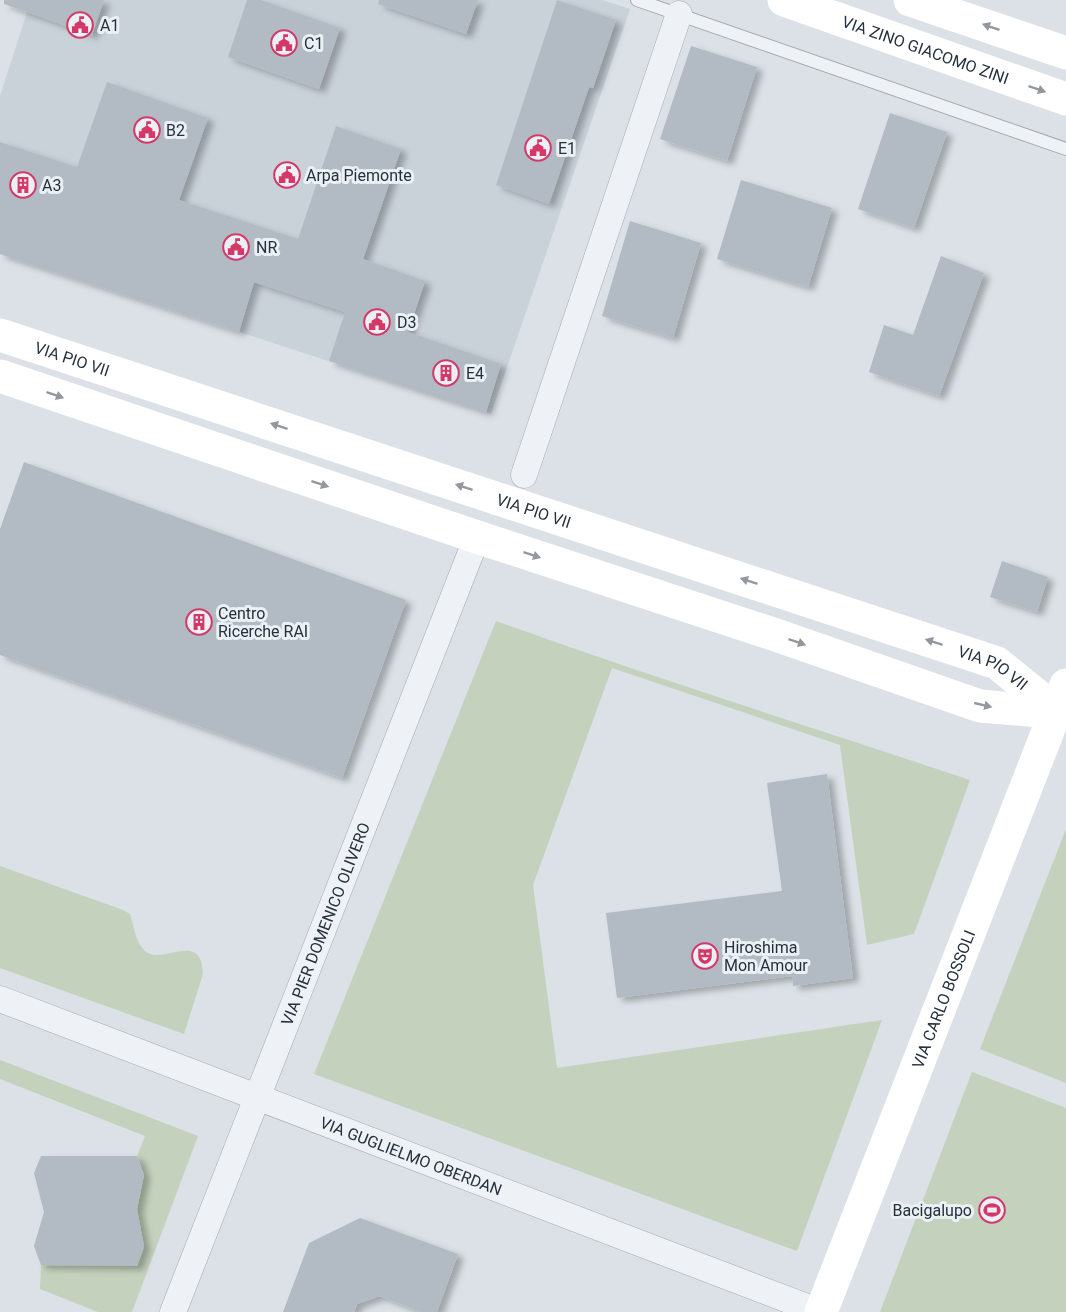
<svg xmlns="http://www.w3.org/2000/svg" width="1066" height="1312" font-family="Roboto,sans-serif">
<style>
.built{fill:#c9d1d9}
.green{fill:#c4d1bc}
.building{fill:#b2bbc3;filter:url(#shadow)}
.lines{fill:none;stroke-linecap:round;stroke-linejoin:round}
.lane-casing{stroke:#a1a9b0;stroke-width:14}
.street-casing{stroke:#a1a9b0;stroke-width:27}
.lane{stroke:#eef1f5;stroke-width:12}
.street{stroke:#eef1f5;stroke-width:26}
.secondary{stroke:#fff;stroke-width:33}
.oneway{fill:#92989e}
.labels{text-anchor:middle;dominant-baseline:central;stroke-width:6;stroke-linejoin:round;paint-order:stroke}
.poi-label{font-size:16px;fill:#25313d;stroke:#eaf0f4;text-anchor:start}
.street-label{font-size:16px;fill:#25313d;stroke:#eaf0f4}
</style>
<defs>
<filter id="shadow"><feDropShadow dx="6" dy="4" stdDeviation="3" flood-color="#0004"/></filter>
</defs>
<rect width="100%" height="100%" fill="#dbe1e6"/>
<path class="built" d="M31,0H602L630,9L491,414L0,254V96Z"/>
<path class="green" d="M496,621C653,678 812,727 970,780L914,934L867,945L840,745L612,668L533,885L557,1068L882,1020L797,1251L314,1074Z
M1066,829V1083L980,1049Z
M0,866L123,910L130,914C134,926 135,941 144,950C161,968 201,928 203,974L184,1034L0,968Z
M0,1060L198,1136L132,1312H98L40,1289L41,1265H137L105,1204L139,1199L144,1175L137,1156L145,1136L0,1079Z
M972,1072L1066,1108V1312H880Z"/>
<path class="building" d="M4,0H104L92,35L4,4Z
M247,0H261L340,28L319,89L228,57Z
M379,0H478L466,34L378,4Z
M557,0L616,20L593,88L589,87L549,204L496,185Z
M691,46L757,67L727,161L660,139Z
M107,82L208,118L179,200L298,239L336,126L401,149L363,259L425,281L408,332L501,364L486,412L329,361L345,312L254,282L239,332L0,254V142L77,167Z
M890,113L947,132L914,228L858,209Z
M741,180L832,208L808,287L717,259Z
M630,221L701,243L673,338L602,316Z
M941,256L984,273L939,396L869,372L884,325L913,335Z
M24,462L406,600L342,778L0,655V529Z
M1002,561L1048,577L1037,612L990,597Z
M827,774L853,978L793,986L792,976L617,998L606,913L782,891L767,783Z
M41,1156H137L144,1175L137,1209L144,1247L137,1266L41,1265L34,1246L44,1212L34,1173Z
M360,1218L458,1254L437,1312H421L380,1296L357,1304L354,1312H283L309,1243Z"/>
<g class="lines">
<g class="lane-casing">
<path id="lane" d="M637,0L1066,149"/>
</g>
<g class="street-casing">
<g id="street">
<path d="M524,475L679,14"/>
<path id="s1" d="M0,999L820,1312"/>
<path id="s2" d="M173,1312L477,537"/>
</g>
</g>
<use href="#lane" class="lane"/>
<use href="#street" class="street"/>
<g class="secondary">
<path id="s3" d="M784,0L1066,99"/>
<path d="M910,0L1066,53"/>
<path id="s4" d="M0,335L997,663L1056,711"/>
<path d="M0,376L477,537L776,635L980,706L1063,713"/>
<path id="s5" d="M821,1312L1066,685"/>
</g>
</g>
<defs><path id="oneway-solid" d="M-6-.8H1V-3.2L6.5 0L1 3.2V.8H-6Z" transform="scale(1.5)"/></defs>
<g class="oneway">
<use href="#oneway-solid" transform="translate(991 27) rotate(-161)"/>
<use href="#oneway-solid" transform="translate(1037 89) rotate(19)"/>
<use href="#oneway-solid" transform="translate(55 395) rotate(19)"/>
<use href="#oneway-solid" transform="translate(279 426) rotate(-162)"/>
<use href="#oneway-solid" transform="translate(320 484) rotate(18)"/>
<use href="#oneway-solid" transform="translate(464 487) rotate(-162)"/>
<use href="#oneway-solid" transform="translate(532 555) rotate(18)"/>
<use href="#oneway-solid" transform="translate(749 581) rotate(-162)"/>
<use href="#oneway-solid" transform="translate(797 642) rotate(19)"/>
<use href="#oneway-solid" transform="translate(934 642) rotate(-162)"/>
<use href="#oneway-solid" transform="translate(983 705) rotate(13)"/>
</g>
<defs>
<g id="civic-ring" transform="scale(1.35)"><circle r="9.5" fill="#eaf0f4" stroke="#d43868" stroke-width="1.5"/><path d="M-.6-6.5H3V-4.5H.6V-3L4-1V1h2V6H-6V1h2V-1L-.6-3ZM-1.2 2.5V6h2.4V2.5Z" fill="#d43868"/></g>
<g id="building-ring" transform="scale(1.35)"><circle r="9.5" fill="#eaf0f4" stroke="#d43868" stroke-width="1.5"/><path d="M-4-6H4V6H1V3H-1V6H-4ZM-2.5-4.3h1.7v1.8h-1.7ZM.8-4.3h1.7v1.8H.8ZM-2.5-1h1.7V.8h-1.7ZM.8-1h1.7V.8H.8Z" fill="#d43868"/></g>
<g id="theatre-ring" transform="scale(1.35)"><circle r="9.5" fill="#eaf0f4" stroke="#d43868" stroke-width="1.5"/><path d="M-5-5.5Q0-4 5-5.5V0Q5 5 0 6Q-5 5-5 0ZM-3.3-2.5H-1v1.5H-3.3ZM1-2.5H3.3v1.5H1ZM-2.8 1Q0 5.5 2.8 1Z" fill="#d43868"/></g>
<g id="stadium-ring" transform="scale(1.35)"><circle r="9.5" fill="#eaf0f4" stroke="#d43868" stroke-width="1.5"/><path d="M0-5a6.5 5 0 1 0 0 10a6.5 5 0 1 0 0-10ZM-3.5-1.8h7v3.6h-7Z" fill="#d43868"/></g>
</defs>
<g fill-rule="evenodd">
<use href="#civic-ring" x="80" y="25"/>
<use href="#civic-ring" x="284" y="43"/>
<use href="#civic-ring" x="147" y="130"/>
<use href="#civic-ring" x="538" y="148"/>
<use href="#civic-ring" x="287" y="175"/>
<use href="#building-ring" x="23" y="185"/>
<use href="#civic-ring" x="236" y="247"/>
<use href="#civic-ring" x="377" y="322"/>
<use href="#building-ring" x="446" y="373"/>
<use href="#building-ring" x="199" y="622"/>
<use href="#theatre-ring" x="705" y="956"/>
<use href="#stadium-ring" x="992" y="1210"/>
</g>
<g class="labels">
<g class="poi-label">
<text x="100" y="25">A1</text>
<text x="304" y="43">C1</text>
<text x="166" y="130">B2</text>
<text x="558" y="148">E1</text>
<text x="306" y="175">Arpa Piemonte</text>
<text x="42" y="185">A3</text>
<text x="256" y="247">NR</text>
<text x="397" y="322">D3</text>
<text x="466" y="373">E4</text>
<text x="218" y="613">Centro<tspan x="218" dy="18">Ricerche RAI</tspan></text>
<text x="724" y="947">Hiroshima<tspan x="724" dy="18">Mon Amour</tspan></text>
<text x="972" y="1210" text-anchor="end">Bacigalupo</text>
</g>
<g class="street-label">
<text stroke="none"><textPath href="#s3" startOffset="150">VIA ZINO GIACOMO ZINI</textPath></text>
<text stroke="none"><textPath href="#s4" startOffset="76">VIA PIO VII</textPath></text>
<text stroke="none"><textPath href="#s4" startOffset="562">VIA PIO VII</textPath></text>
<text stroke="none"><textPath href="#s4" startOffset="1048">VIA PIO VII</textPath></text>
<text stroke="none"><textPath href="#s2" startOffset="417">VIA PIER DOMENICO OLIVERO</textPath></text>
<text stroke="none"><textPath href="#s5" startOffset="336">VIA CARLO BOSSOLI</textPath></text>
<text stroke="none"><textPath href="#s1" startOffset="440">VIA GUGLIELMO OBERDAN</textPath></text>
</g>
</g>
</svg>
